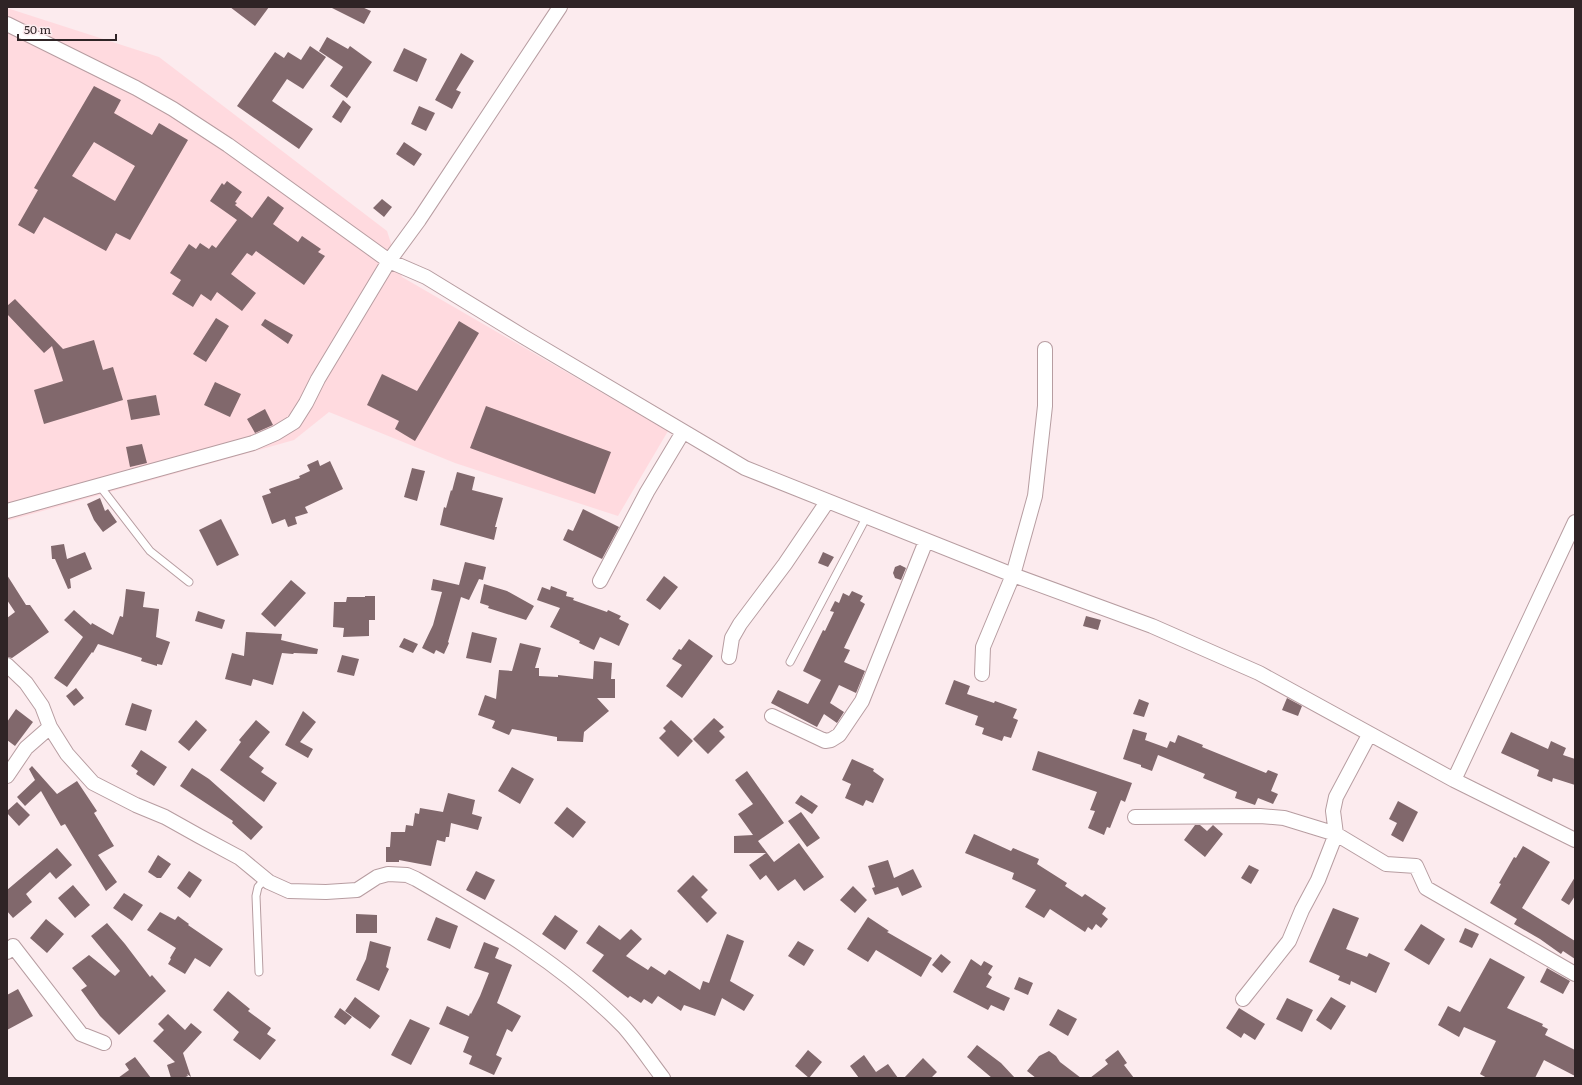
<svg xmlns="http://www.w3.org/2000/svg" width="1582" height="1085" font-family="Literata,serif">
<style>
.built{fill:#ffdadf}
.building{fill:#81686c;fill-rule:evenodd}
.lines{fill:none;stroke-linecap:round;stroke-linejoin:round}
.lane-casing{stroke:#b79da1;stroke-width:9}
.street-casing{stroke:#b79da1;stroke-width:16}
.lane{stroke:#fff;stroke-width:7}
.street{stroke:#fff;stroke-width:14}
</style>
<rect width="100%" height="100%" fill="#fcebee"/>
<path class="built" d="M7,8L159,57L387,231L402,277L668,431L618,516L455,463L329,412L294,440L7,521Z"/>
<path class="building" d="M230,7H269L255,26Z
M330,7H362L371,11L364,24Z
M327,37L348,49L350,46L372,62L347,98L330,86L343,67L319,51Z
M310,46L326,57L303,89L287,79L272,101L313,129L299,149L237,106L275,52L284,58L288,52L301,60Z
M404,48L427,59L417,82L393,71Z
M461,53L474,61L456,90L461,92L452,109L435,100Z
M94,86L121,100L114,113L152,135L159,123L188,140L130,240L116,233L106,251L44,217L34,234L18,225L38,190L34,188ZM94,142L135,166L115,201L72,176Z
M343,100L351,107L341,123L332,117Z
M419,106L435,113L426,131L411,124Z
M404,142L422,154L414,166L396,154Z
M227,181L242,192L235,202L237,203L235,205L252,218L268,196L284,208L273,224L298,242L302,236L321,249L318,252L325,256L304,285L256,251L252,256L247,253L231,274L256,293L242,311L217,292L211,301L201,294L193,307L172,294L181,280L170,273L189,244L196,249L200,243L209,249L212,245L216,248L237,220L210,201L222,183L224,185Z
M382,199L392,207L384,217L373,208Z
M15,299L63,349L94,340L103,370L113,367L123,400L44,424L34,390L63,381L52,346L44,353L7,314V306Z
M216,318L229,326L206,362L193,354Z
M265,319L293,335L288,344L261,325Z
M459,321L479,333L415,441L395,429L399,421L367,405L382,374L417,391Z
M215,382L241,394L230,417L204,405Z
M156,395L160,415L131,420L127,400Z
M486,406L611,452L595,494L470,448Z
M265,409L273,425L255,433L247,419Z
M142,444L147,463L130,467L126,447Z
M318,460L320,466L330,461L343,489L305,507L308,513L295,517L297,524L288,527L285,519L272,524L262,496L271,493L269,489L300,478L299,476L310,471L307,465Z
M412,468L425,471L417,501L404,497Z
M457,472L475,477L472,490L503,498L495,527H497L494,540L440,525L444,507L446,508L451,490L452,491Z
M100,498L105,511L108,509L117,522L103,532L94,520L87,504Z
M583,509L619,527L602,559L563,540L568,529L573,531Z
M221,519L239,555L217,566L199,530Z
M64,544L67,559L85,552L92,569L70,579L71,588L68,589L55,559H52L51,546Z
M823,552L834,557L828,567L818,563Z
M465,562L486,567L483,580L479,579L469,600L461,597L448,642L449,643L444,654L436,650L434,654L422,648L433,625L442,592L431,590L433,579L459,585Z
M900,565L906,568L901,580L895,578L893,573L895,567Z
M7,575L26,605H30L49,632L12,658L7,657V618L15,612L7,600Z
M664,576L678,587L660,610L646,600Z
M291,580L306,593L275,627L261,614Z
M484,584L507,591L534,606L526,620L488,608L489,606L480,603Z
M551,586L567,592L566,596L574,598L573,600L607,612L608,610L621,616L619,619L629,624L619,646L600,637L594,650L579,643L580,641L550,627L560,608L537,600L542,587L550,590Z
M126,589L145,592L143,607L159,609L156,637L170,642L162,665L157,664V666L141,661L142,658L98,644L93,653L92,652L67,687L54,678L83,637L64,620L74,610L91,625L92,623L113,635L120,616L123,617Z
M852,591L863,596L860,601L865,604L844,648L850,650L844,662L865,671L856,693L839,685L830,703L844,712L837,723L824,714L817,727L771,703L778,690L808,704L821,680L803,671L823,630L825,631L834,612L830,611L835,601L839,603L843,593L849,596Z
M365,596H375V620H369V636L343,637L344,628L333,627L334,602H346L347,597H365Z
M198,611L225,620L222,629L195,621Z
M1086,616L1101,620L1098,630L1083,626Z
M246,632L282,634L281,640L318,649L317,654L294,653L293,654L282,653L273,685L253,679L251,686L225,679L232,653L244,656Z
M472,632L497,638L491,663L466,658Z
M404,638L418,644L413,653L399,647Z
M689,639L713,656L682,698L666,686L682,665L672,659L679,649L681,650Z
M520,643L541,648L535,668H539V676L558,677V675L593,679L594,661L612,663L611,679H615V698H597L609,711L584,732L583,742L557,741V737L512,729L509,735L492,728L495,721L478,715L485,695L496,699L499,670L512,671Z
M342,655L359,659L354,676L337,672Z
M954,680L970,686L967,694L994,703L995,701L1017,709L1013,718L1018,720L1011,738L1004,736L1002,741L982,734L984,728L975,725L978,716L945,704Z
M76,688L84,698L74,706L66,696Z
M1287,698L1302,706L1298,716L1282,710Z
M1139,699L1149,703L1144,717L1133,714Z
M132,703L152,710L146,731L125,725Z
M16,709L33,722L15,746L7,740V722Z
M303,711L316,722L300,742L313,749L308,758L285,745Z
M714,718L724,727L719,731L725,737L708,754L693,739Z
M196,720L207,730L189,751L178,742Z
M256,720L270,732L249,757L264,768L261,772L277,783L264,802L220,770L241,742L239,740Z
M671,720L693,741L678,757L659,738L666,731L663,728Z
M1133,729L1147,733L1145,740L1167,748L1170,741L1175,743L1178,735L1203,745L1202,747L1266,773L1268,770L1278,774L1271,791L1278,794L1273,804L1258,798L1255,805L1235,798L1237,792L1203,778L1205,774L1158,755L1152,771L1141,767V765L1123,759Z
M1511,732L1548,749L1551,741L1566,748L1563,755L1575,759V785L1553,778L1552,782L1537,776L1539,770L1501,753Z
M141,750L167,767L154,786L136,774L138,771L131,766Z
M1038,751L1132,783L1125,802L1121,800L1110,828L1107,827L1104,835L1088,828L1095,811L1090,810L1097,792L1032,770Z
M852,759L874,769L873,771L884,779L873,803L866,800L863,806L845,798L851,784L842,780Z
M32,766L57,794L77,781L97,811L94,813L114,846L98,855L117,882L106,891L65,824L61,826L41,791L25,806L17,797L35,780L29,769Z
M512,767L534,779L520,804L498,791Z
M192,768L209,779L263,827L251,840L232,823L233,821L180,786Z
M747,771L784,823L758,841L774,862L799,843L824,877L804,891L795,879L778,891L766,875L760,880L749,865L766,853H734V836L753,835L738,814L753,804L735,780Z
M448,793L475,800L472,814L482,817L478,830L451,823L449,837H446L445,842L437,840L431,866L399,860V862H386V847H390L391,832H405L406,825L413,826L415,813L419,814L420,808L443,812Z
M801,795L818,806L812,814L795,803Z
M1398,801L1418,812L1403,842L1391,835L1397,823L1389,819Z
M17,802L30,815L19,826L7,813V811Z
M567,807L586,822L573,838L554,823Z
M801,812L820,838L807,847L788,821Z
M1195,825H1200L1207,831L1213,825L1223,834L1205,857L1184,840Z
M974,834L1011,851L1013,848L1039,859L1037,864L1067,883L1065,886L1082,897L1085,894L1106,908L1102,914L1108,919L1101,928L1096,924L1092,930L1088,927L1085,932L1050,909L1044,918L1025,907L1036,890L1012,879L1014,873L965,853Z
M1523,846L1550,862L1522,908L1575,941V959L1563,951L1561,954L1540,939L1514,924L1517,919L1490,903L1501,884L1499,883L1514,857L1516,858Z
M57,848L72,865L56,879L50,872L26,894L32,902L13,918L7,911V890Z
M158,855L171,864L161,878H157L148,872Z
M888,860L894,878L913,869L922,887L902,896L898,887L875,895L872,888L875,887L868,866Z
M1249,865L1259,870L1251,884L1241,878Z
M189,871L202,880L190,898L177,888Z
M476,871L495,880L485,900L466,890Z
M693,875L708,890L701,897L717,913L707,923L677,891Z
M1575,877V896L1569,905L1561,900Z
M73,885L90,905L75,918L58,898Z
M853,886L867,900L855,913L840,900Z
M124,893L143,905L132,921L113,908Z
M1333,908L1359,918L1346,949L1367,957L1369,953L1390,963L1376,993L1351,981L1350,985L1338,980L1340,976L1309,962Z
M160,912L175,920L178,916L189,924L188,925L223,949L210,967L195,958L185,974L168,964L171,959L170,958L176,948L147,930Z
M356,914L377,915V933H356Z
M555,915L578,931L565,950L542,934Z
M436,917L458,926L450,949L427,940Z
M868,917L889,931L887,932L932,958L921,977L876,950L868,962L847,949Z
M46,919L64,934L47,953L30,938Z
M107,923L125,944L150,977L152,975L166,991L119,1035L100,1016L81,990L87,986L72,968L89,955L115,976L120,971L91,936Z
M1421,924L1445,939L1429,965L1404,950Z
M599,925L620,940L631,929L642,939L626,956L648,970L651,966L665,975L669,970L700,990L703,981L709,983L727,934L744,941L730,981L754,995L744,1011L722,998L715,1016L684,1005L681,1011L658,996L652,1004L644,999L641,1003L630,996L628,998L592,971L604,955L586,943Z
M1465,928L1479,934L1472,948L1459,942Z
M370,941L391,947L386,967L389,969L379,991L356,980L366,959Z
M798,941L814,950L804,966L788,956Z
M484,942L499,948L495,958L512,965L497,1003L521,1016L512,1032L507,1029L496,1055L502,1058L494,1075L469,1064L472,1056L463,1052L469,1037L439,1024L447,1006L469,1016L470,1013L471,1014L480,996L489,973L474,968Z
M941,954L951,962L942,973L932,965Z
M1490,958L1525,977L1507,1008L1543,1024L1542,1026L1548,1029L1545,1035L1575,1050V1076L1544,1060L1535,1078H1487L1480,1074L1496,1041L1464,1027L1459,1037L1438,1025L1448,1006L1460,1012Z
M971,959L981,966L984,961L993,966L988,974L992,977L986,987L1010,998L1004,1011L991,1005L988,1010L953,992Z
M1547,968L1570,981L1563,994L1540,982Z
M1019,977L1033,983L1028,995L1014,989Z
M18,989L33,1016L7,1030V995Z
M228,991L250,1009L248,1011L271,1028L267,1034L276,1040L260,1060L233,1040L239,1032L213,1010Z
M355,997L380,1016L370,1029L345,1011Z
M1331,997L1346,1006L1331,1030L1316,1020Z
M1287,998L1313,1010L1302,1032L1276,1019Z
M340,1008L352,1017L345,1025L334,1017Z
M1239,1008L1265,1024L1255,1040L1244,1033L1241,1038L1226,1028Z
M1058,1009L1077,1019L1068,1036L1049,1025Z
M168,1014L185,1030L191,1023L202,1032L183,1053L191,1077L187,1074L188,1076L183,1078H171L167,1065L175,1062L153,1041L164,1030L158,1024Z
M410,1019L430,1028L411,1065L391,1055Z
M977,1045L1001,1063L1015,1078H992L967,1057Z
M808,1050L822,1062L809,1078L795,1066Z
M1118,1050L1127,1063L1124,1065L1134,1078H1090L1108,1064L1105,1060Z
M1049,1051L1056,1056L1060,1062L1081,1078H1036L1027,1071L1039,1056Z
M864,1055L876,1072L888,1064L898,1078H859L850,1066Z
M135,1057L151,1078H118L129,1070L125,1064Z
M923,1058L937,1072L931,1078H904Z"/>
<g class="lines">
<g class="lane-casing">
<path id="lane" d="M99,485L150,551L189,582
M790,662L866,518
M259,972L256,896L258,887L265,879"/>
</g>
<g class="street-casing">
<path id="street" d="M7,24L136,88L173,109L228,145L389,261L419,220L560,7
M7,511L253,443L276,433L294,422L306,403L318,379L389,261L426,277L524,337L745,468L1013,575L1152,626L1259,673L1454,780L1575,840
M600,581L647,492L683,432
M729,657L732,638L740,624L785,564L827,502
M7,665L26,683L42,706L50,727L67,754L93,783L136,805L165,817L199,836L240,858L269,882L289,891L326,892L357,890L377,877L388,874L407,875L416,879C490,922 564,965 624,1027C638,1043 650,1061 663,1078
M982,674L983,647L1013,575L1035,496L1045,406V349
M772,716L825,741L831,740L839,735L862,701L926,541
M1369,735L1336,797L1333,811L1336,834L1386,864L1416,866L1426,888L1575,974
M7,776L26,748L50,727
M1454,780L1575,522
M1135,817L1260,816L1284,818L1336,834L1318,880L1302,910L1289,941L1243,999
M7,952L13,946L81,1034L104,1043"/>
</g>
<use href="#lane" class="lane"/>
<use href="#street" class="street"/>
</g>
<rect width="1582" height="1085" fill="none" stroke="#2f2426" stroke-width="16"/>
<path d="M18 34v6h98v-6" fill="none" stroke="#2f2426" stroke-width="2"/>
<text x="24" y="34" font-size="12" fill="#2f2426" stroke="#fcebee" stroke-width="3" paint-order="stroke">50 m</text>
</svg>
